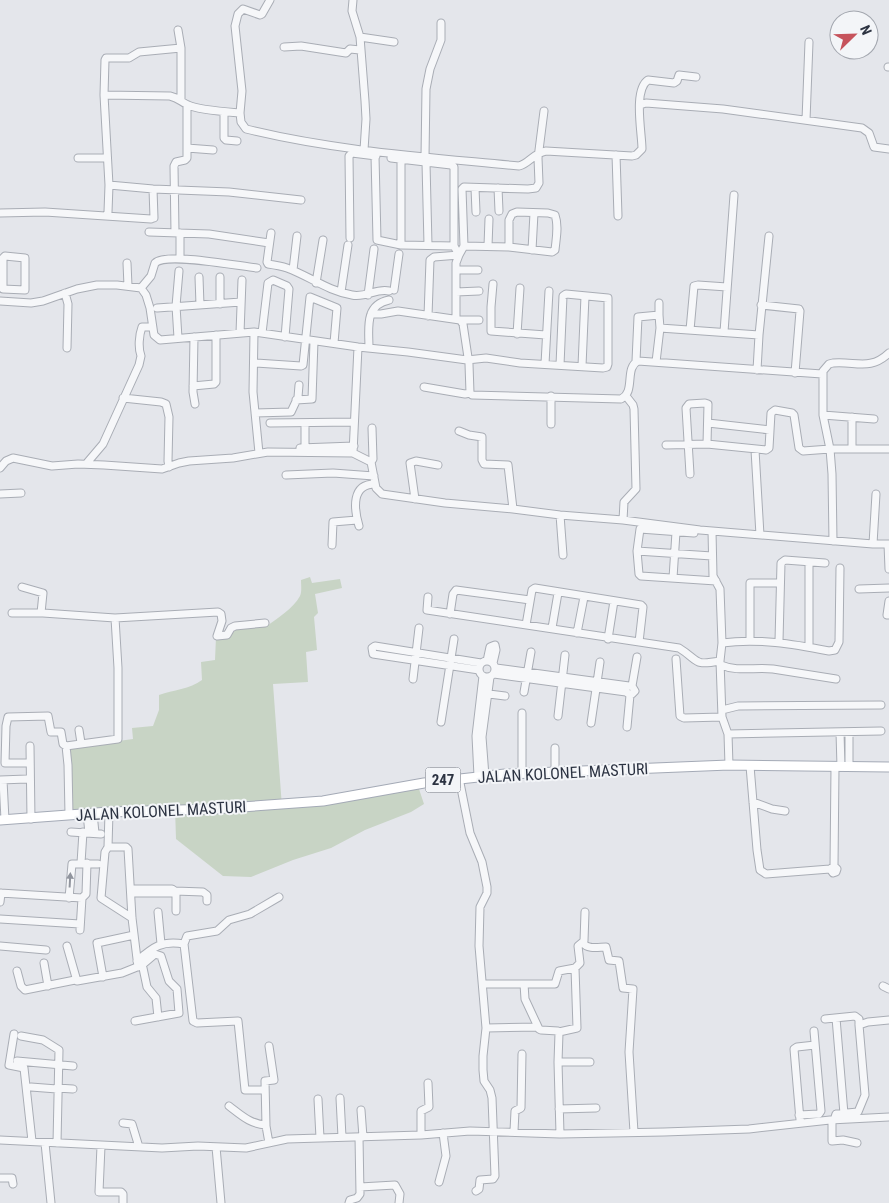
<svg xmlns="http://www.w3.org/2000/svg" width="889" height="1203" font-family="'Roboto Condensed',sans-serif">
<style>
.green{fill:#c8d4c5}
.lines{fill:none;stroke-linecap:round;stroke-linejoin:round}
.minor-casing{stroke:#a9adb5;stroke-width:9}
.major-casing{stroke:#a4aab6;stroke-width:11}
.minor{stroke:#f6f7f9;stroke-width:7}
.major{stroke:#fff;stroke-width:9}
.oneway{fill:#91959e}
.labels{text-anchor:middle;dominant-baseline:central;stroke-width:4;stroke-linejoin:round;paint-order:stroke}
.shield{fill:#f3f5f8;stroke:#686d79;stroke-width:1}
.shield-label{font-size:15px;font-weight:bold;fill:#2c3342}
.street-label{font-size:16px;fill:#2c3342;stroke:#f3f5f8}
</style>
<rect width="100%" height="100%" fill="#e4e6eb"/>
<path class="green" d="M310,577L312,583L340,579L342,588L315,594L318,613L314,617L317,650L306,652L308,682L273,684L282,807L418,786L424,804L411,812L365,830L331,848L293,860L251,877L223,876L176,839L175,808L71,813L68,748L133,739L132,728L153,726L159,710V695C173,690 190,689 202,680L201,662L215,660L216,637L233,628L264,624L266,627C277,618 293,609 300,596C302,592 301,584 301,580Z"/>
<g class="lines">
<g class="minor-casing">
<path id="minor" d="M270,0L262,14L260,15L243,9L238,14L235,26L242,91L240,113L241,122L246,129C335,151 428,157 519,166C530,163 532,154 546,151L632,156L636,155L642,149C642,133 633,90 648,80L674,83L677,81L679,75L696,77
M353,0L352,11L360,37L365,101L366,119L364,150
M178,30L181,48V99
M360,37L394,42
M284,47L301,46L346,53L350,49L360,50
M888,67H889
M104,95L105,60L106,58H129L139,52L181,48
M640,105L646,103L723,109L862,128L869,133L874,147L889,149
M224,112V138L226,140L237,141
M806,120L809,42
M187,148L213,150
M616,155L618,216
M375,156L377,240L401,245L454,246
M425,157L426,89L430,69L441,40V23
M78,158H107
M391,158L451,165L454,167V246L459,255L434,257L430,260L428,316
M401,159V245
M426,163L428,245
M109,185L153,189L229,192L301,200
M475,188L476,212
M498,188L499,211
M153,189L154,218
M0,213L45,212L151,219
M107,215L108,212L109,185L104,95L170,96C179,98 181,102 188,105C198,110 228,112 240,113
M149,232L209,234L269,243
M175,233L174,166L176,162L185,160L187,158V105
M271,233L267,262L268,264C275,265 281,266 287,268C309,276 328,291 352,295C366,298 376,288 389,291
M350,238L349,156L352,153L376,156
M464,246L509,247L552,252L555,250C556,239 559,226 555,215L548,213L517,212L512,214L509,220V247
M488,246L489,219
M532,250L534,213
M5,256L25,258V290L3,289V258Z
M180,258V233
M127,263L128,286
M293,270L297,236
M456,270H478
M199,277L200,305
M316,283L323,240
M493,284L491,307V331L546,335
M141,288L151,276L155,263C167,252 238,266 257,268
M394,290L399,254
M341,292L348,245
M456,292L479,291
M65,293L68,304L67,348
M368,295L374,249
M0,301L31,303L43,301L77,289L97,285H117L141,288L146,295L150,308L154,335L160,340L254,332L358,347L408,352L467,360L486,358L520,363L603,368L607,367L608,364V298L566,294L563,296L560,365
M220,304V277
M761,305L799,309L800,311L795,373
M157,308L241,302
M371,314H381L398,311L460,320L463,324L469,364L470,393L472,395L621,399C636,392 624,368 638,361L822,374
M659,315V303
M456,319V263L459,255L464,246L462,189L464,187L528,189L536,188L539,183L538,158L544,111
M460,320H479
M660,328L759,335
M690,330L694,286L698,285L727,287
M254,332L253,392L259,453
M724,332L734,195
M240,333L242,280
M262,333L268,283L273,280L287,286L289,289L285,337
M517,334L520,288
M194,337L193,392L195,404
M178,338L176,306L179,271
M358,347L353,453L371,462L376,488L382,494L445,503L513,509L560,515L623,520L700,530L873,544H889
M369,348C369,329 364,305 389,300
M636,361L638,317L659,315L660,328L656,362
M256,363L301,366L303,365L310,297L337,308L334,343
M545,364L549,291
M582,366L585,296
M757,370L759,335L769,236
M193,386L214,384L216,382V335
M424,387L465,394L470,393
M123,398L161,402L166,404L169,417L168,461L169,467
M296,400L312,399L314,341
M255,413L291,412L298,397L299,385
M823,415L874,419
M852,417V449
M270,423L354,422
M708,423L770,430
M551,424V396
M459,431L469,435L482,437V460L484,464L508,465L513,509
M666,445L707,444L766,450L769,448L771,413L775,410L792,413L794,415L799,448L803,451L830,449H889
M300,448L354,446
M755,450L760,535
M305,451V424
M371,462L373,459L372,428
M86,464L103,444L139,365L141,356C138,348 139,335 142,327H152
M0,468L6,461L13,458L52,466L78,464L104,465L162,469L179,463L189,461L233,458L268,452L353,453
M690,474L686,408L689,404L705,403L708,404L707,444
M286,475L333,473L374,476
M0,494L21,493
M415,499L410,463L416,461L438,465
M560,515L563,555
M623,520L624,502L636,489L634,409L633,405L626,396
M359,526C354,509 351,484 375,484
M712,531L713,576L720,589L722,643L720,661L722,717L728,734L729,765
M694,533L640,529L637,551L639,574L641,576L716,581
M833,541L832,474L830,449L823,415V371L829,364L833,363C856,361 870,371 889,353
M873,544L876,494
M888,544L889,569
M332,545L333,522L357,520
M637,551L712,556
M673,578L676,532
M22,587L43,593L41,613
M859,589L889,588
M428,597L427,610L679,648C700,661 692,666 720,661
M889,601L887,615H889
M12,613H43L115,618L218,612L221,614L222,621L217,636L227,635L231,628L235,626L265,623
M450,614L453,594L456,590L530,600
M526,625L532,590L535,588L641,605L643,607L639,642
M552,628L558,593
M577,633L584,597
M608,639L614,601
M750,640V583H779
M779,641L781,563L785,560L825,563
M722,643C758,638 793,644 829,651L835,650L839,642L840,568
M809,647V562
M676,659L680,716L684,718L722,717
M479 669a8 8 0 1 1 16 0a8 8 0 1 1-16 0Z
M487,661L490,647L495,645L496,650L493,663
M721,665C737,672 755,667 773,669L836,679
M496,668L629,686
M479,670L373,654L372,648L375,646L481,663
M494,674L626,692
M413,679L419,628
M626,689V692L629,694H632L635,691L632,686L637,657
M524,692L531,652
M489,694L505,696
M722,710L738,706L881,705
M558,716L565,655
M441,722L454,639
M591,723L600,662
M627,727L630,695
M79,730L81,743
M840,732L841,767
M849,732V767
M728,734L881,731
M30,746L31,819
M555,748V773
M29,763H5L6,726L8,717L48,716L51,732H61L63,744L66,746
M750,766L757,850L760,870L766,874L830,869
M522,774V713
M478,776L476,736L483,676
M485,776L482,737L490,677
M459,778L470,833L482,862L487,887V893L480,907L479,946L486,1028L483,1056V1070L484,1081L490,1090L492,1098L495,1176L493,1179L480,1180L479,1189L476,1191
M0,780L27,779
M3,780L5,820
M753,802L772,809L785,811
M109,812L108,847L105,852L101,898L132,918
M93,813L95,833
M87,814L89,833
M69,815L68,765L66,746L118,739V668L115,618
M71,832L101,834
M108,847H126L128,849L132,918L138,967
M81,863L83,832
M834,866L830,869L833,873L836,872L837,869L834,866L835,767
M131,889H172L175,891L172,893H131
M175,891L203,892L207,895V901
M176,891V911
M0,893L82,898L86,894L87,863
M69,898L72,864H98
M0,902L1,893
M158,912L161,944
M0,919L80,924
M80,930L82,898
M583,943C588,950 599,947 606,947L609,960L619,961L623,988L633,989L629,1052L634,1132
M0,946L46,950
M67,946L77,981L122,973L142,965L155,954L161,956L169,981L177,989L179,1013L135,1021
M137,961C153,947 162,940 184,944
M44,963L48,986
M143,968L147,987L156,998L158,1017
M17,971L21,986L25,990L75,980
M103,977L97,943L134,935
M483,984H555L559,971L575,968L580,963L578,946L584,941L585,912
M524,984L525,999L539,1029L541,1030L558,1031L559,1033L558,1062L560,1134
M883,986L889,989
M836,1018L844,1114
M825,1019L855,1016L859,1019V1025L865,1095L858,1112L836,1114L834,1120
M859,1025L868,1022L889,1020
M486,1028L538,1027
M559,1032L577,1028L575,968
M14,1034L9,1065L24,1068L32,1141
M21,1036L43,1040L59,1050L57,1143
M269,1046L274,1080L265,1081L266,1126L269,1143
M17,1061L73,1066
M558,1062H590
M31,1087L57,1089
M57,1088L73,1089
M265,1090H245L238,1021L197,1023L193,1021L184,944L187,936L217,931L229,920L250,914L279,897
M340,1098L342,1137
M318,1099L320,1138
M229,1106C241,1115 250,1124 266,1125
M559,1109L596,1108
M361,1110L363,1137
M799,1115L819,1114L821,1111L814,1031
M800,1120L794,1049L797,1047L815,1045
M832,1120V1141L843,1140L857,1143
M123,1123L132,1124L139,1147
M514,1131L515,1111L521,1108L522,1054
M421,1135V1111L429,1107L428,1083
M0,1140L162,1148L198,1146L246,1148L287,1139L421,1135L470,1131L560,1134L664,1132L749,1129L830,1120L889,1117
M45,1143L51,1203
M101,1146L99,1192H121L123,1194V1203
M216,1147L221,1203
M0,1178H12L13,1184
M439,1182L446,1156L443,1133
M360,1187L395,1185L400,1194L399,1203
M349,1203L350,1200L357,1198L360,1194L359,1137"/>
</g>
<g class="major-casing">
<path id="major" d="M0,820L109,812L214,809L323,801L424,783L505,774L729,765L889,767"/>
</g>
<use href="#minor" class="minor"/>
<use href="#major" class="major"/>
</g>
<defs><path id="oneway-solid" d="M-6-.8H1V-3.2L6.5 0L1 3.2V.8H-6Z" transform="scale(1.25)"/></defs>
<use class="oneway" href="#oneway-solid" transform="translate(70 880) rotate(-87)"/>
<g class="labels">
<rect class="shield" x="425.5" y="767.5" width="35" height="25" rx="4"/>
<g class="shield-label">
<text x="443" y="780">247</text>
</g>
<g class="street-label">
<text transform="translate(563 773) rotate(-3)">JALAN KOLONEL MASTURI</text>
<text transform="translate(161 811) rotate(-3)">JALAN KOLONEL MASTURI</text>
</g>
</g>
<g transform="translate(854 35) rotate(67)"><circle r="24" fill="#f3f5f8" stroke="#a3a7af"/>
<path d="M0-4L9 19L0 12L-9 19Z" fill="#c6535c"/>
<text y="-8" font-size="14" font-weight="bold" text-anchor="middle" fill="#2c3342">N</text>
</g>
</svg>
